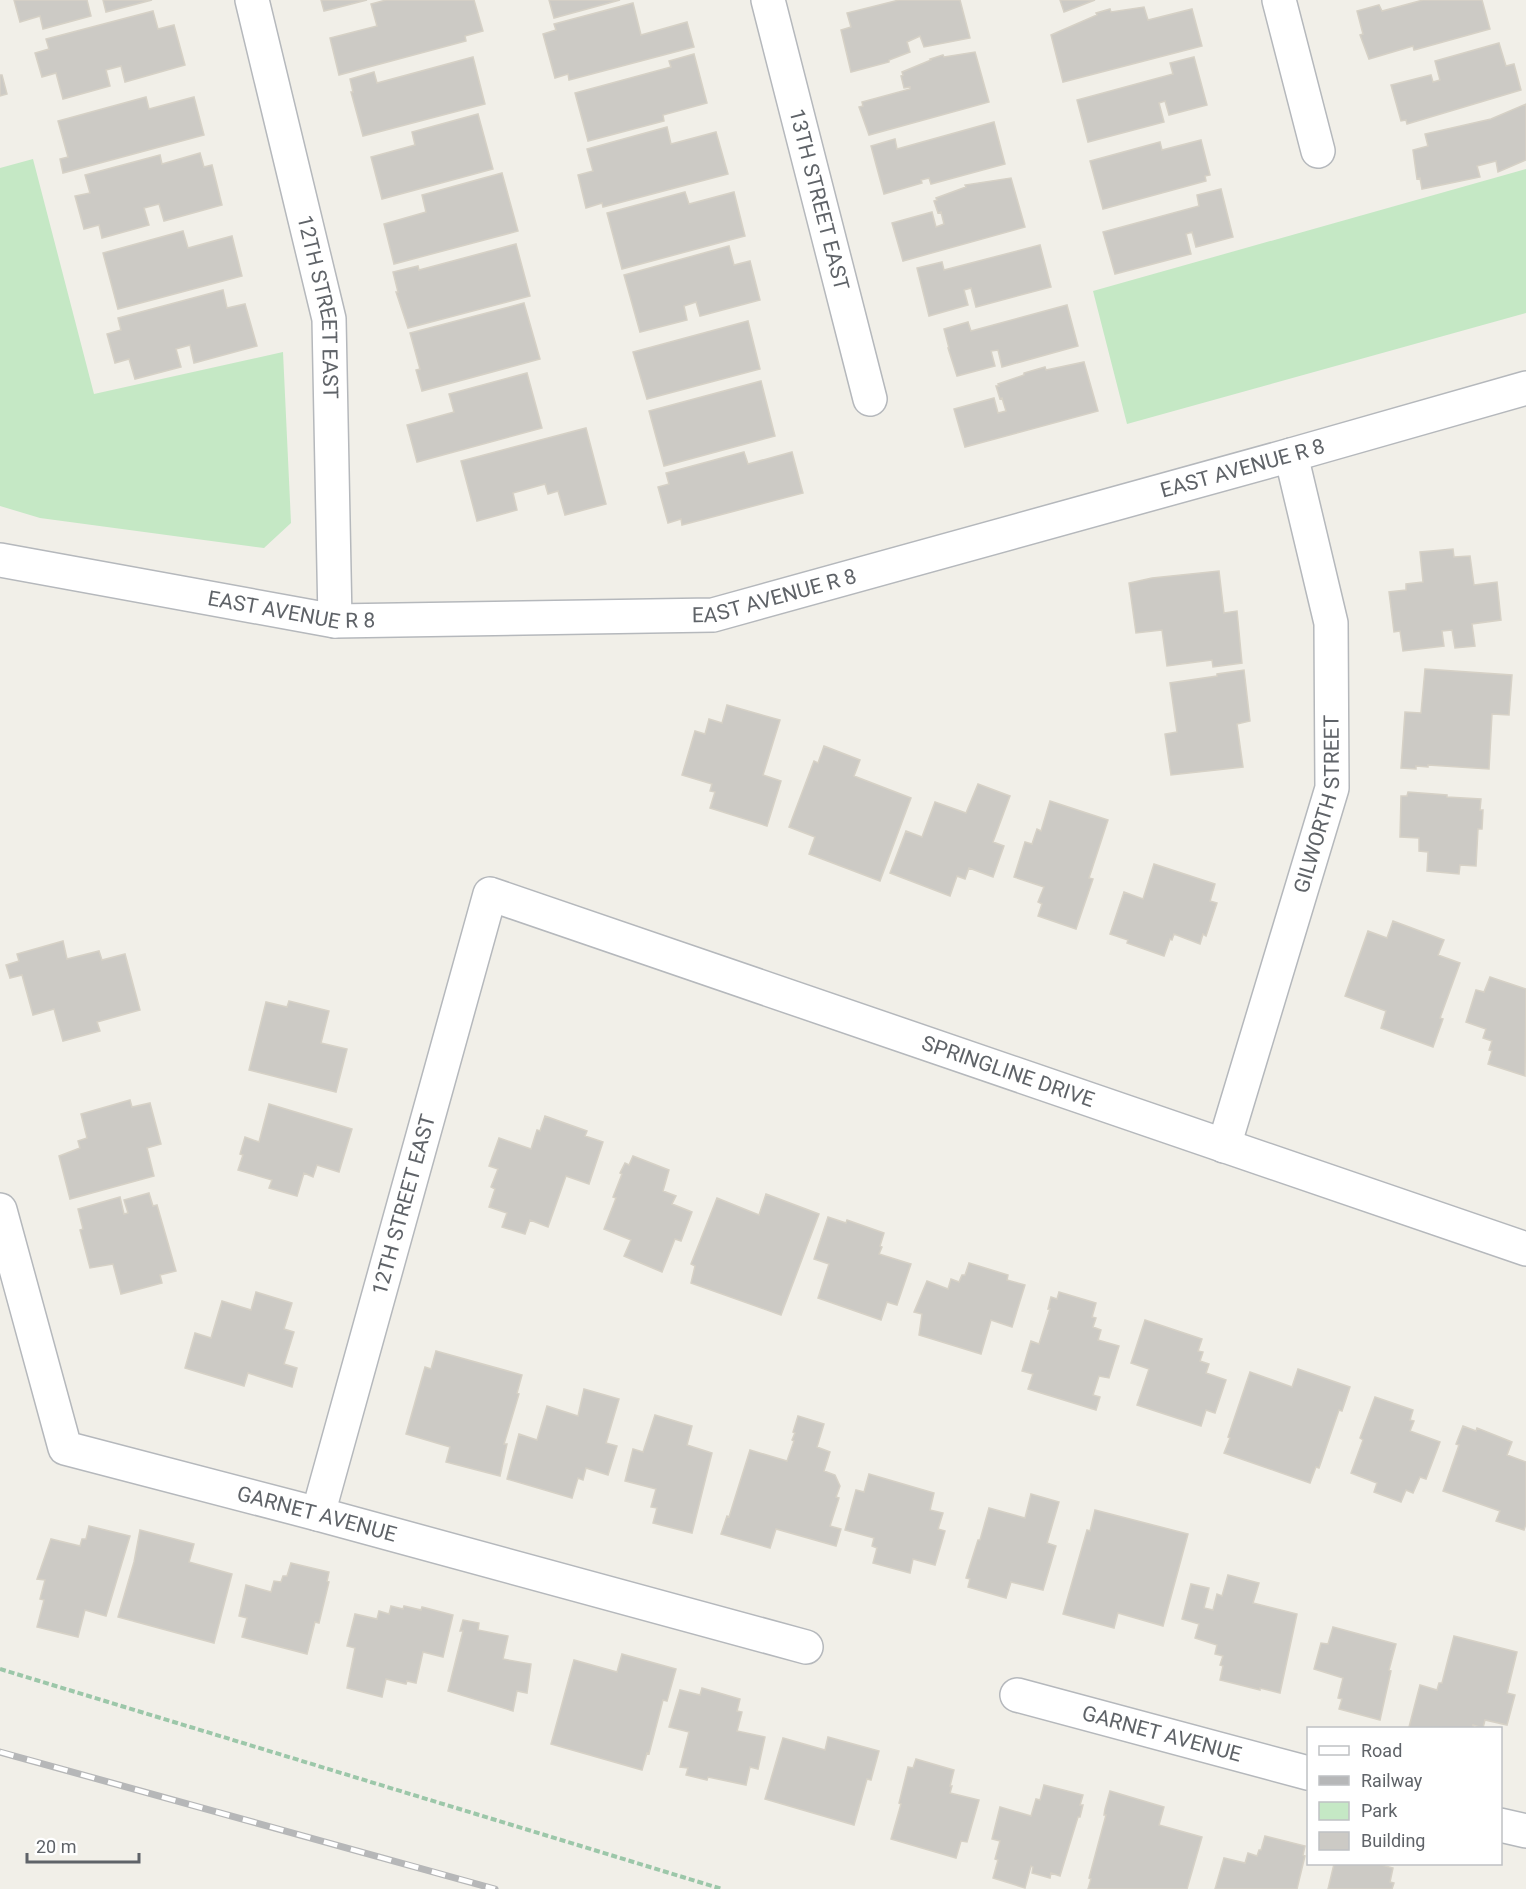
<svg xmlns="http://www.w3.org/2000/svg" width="1526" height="1889" font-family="Roboto,sans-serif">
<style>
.green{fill:#c5e8c5}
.building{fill:#cccac5;stroke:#d6d1c6;stroke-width:1.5}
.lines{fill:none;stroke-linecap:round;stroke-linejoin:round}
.street-casing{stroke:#b5b8bc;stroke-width:36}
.path{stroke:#9cc7a9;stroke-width:4;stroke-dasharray:6 3;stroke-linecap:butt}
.street{stroke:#fff;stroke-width:33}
.rail-casing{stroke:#b6b7b8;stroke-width:7}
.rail{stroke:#fff;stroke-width:4.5;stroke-dasharray:14;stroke-linecap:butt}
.labels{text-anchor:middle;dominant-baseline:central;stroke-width:4.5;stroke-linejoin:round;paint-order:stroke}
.street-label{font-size:21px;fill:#5f6368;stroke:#fff}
</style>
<rect width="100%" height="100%" fill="#f1efe8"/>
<path class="green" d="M33,159L94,394L283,352L291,523L264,548L40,518L0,506V168Z
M1526,169V313L1127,424L1093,291Z"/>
<path class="building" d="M14,0H87L91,16L43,29L40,16L20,22Z
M103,0H152L106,12Z
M321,0H367L324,11Z
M386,0H474L483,31L465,36L466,41L339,75L330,38L377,26L371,4Z
M549,0H620L554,18Z
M899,0H960L970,38L924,47L920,36L907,42L910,52L889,60V62L851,72L841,30L851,27L847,13Z
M1060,0H1095L1064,12Z
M1423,0H1482L1490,29L1414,50L1413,46L1369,59L1360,35L1363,34L1357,11L1379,5L1382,11Z
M633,3L641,35L687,22L694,47L569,80L568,74L555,78L543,34L556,30L554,24Z
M1144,7L1148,20L1192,9L1202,46L1063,82L1051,35L1097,15L1096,13L1110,9L1111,12Z
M153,11L158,29L174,25L185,65L125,82L121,66L106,70L110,86L63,99L56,73L42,77L35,53L49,49L46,39Z
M1499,43L1506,66L1514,64L1521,90L1407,124L1406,120L1401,121L1391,85L1431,75L1433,82L1440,80L1435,61Z
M975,52L989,102L869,135L859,107L863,106L862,102L910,89V87L904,88L901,76L903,75L902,72L931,60L930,59L943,55L944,57Z
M694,54L707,103L663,115L664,121L588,141L575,93L671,67L669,61Z
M473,57L485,104L363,136L351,92H353L350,79L374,72L377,83Z
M1194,57L1207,105L1169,115L1165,101L1159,103L1164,122L1088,142L1077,100L1173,74L1170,63Z
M0,75H2L7,94L0,96Z
M146,97L149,109L194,97L204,135L63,173L60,159L68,157L58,121Z
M1526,104V160L1498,172L1496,161L1477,166L1480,177L1422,189L1420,178L1417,179L1413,150L1428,146L1425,134L1491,119Z
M478,114L493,169L382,199L371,157L415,145L412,132Z
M994,122L1005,164L931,184L929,178L921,180L922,183L884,194L871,146L895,139L897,149Z
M667,127L671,144L716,132L728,174L603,207L602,203L586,208L578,175L593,171L587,149Z
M1201,140L1210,175L1205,176L1206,181L1103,209L1090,161L1160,142L1162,150Z
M200,153L204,167L212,165L222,205L164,221L159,204L144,208L149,225L102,238L99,225L84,229L75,196L90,193L85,175L160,155L162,164Z
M502,173L518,231L394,264L384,224L426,212L422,195Z
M1011,178L1025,227L903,261L892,223L932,212L936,227L944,224L941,212L938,213L934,201L937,200L936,198L966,187L965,185Z
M1221,189L1233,237L1196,247L1192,232L1186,234L1191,254L1115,274L1103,232L1199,206L1197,195Z
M685,192L689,204L734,192L745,236L622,269L607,213Z
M183,231L188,248L232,236L242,276L118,309L103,253Z
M516,244L530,296L408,328L396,292H398L393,272L418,266L419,270Z
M1040,245L1051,287L976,307L971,288L964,290L968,305L929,316L917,268L942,262L944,270Z
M729,246L734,265L750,261L760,300L700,316L696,302L684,306L687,320L640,332L624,275Z
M223,290L227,308L245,304L257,346L194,363L190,345L176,349L181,367L135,379L129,359L115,363L107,334L121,330L118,318Z
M524,303L540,359L422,391L416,370L420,369L410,333Z
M1067,305L1078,346L1002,367L998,350L991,351L995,366L957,376L948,348H949L944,329L968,322L971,331Z
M748,321L760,369L647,399L633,352Z
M1084,362L1098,411L965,447L954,409L994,398L998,413L1006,411L1002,398L1000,399L996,386H999L998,384L1024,375V373L1045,367L1046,370Z
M527,373L542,428L417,462L407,425L454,412L449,394Z
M761,381L775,436L664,466L649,411Z
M586,428L606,504L565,515L558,491L548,494L545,484L513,493L517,510L477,521L461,461Z
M744,452L748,464L792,452L803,493L682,525L681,519L668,523L658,487L669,484L666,473Z
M1453,549L1454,557L1470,556L1474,585L1497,582L1501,620L1472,624L1475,646L1455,648L1452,630L1442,631L1444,646L1403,651L1400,631L1394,632L1389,592L1406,590V584L1423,582L1420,552Z
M1219,571L1224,613L1237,611L1242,663L1213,667L1212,660L1167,666L1162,630L1136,633L1129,583L1152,578Z
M1425,669L1512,675L1509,715L1492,714L1489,769L1428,765V767L1416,766V769L1401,768L1405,712L1421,713Z
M1244,670L1250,721L1237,724L1243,767L1171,775L1165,734L1177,732L1170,683L1217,676V674Z
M727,705L780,720L763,775L781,781L767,826L710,808L715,792L710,791L712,784L682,775L695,731L705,734L709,719L722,723Z
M824,746L860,760L854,776L911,798L880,881L809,854L815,837L789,827L814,761L818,763Z
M978,784L1010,796L993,842L1004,846L993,877L969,868L965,879L957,876L950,896L890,873L906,831L922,837L935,802L966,813Z
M1408,792L1447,795V797L1481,799L1480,810H1483L1482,829H1478L1476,866L1460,865L1459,874L1427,871L1428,852L1419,851V838L1400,837L1401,796H1407Z
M1050,801L1108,820L1089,878L1093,879L1076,929L1038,916L1042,904L1038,902L1044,887L1014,877L1025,842L1032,844L1037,829L1041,831Z
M1154,864L1215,884L1210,901L1217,903L1206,936L1203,934L1200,944L1174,934L1172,940L1170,939L1164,956L1127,943L1128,940L1110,934L1124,892L1143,899Z
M1393,921L1444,940L1438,955L1460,963L1440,1018L1443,1019L1433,1047L1381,1028L1386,1011L1345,996L1368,931L1387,938Z
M63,941L67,959L99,951L102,960L125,954L140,1010L97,1022L100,1031L63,1041L54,1009L33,1015L22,975L10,978L6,965L19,961L17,954Z
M1490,977L1526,989L1525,1076L1488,1064L1492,1051L1489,1050L1492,1041L1483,1038L1486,1029L1466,1022L1476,990L1484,992Z
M289,1001L329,1011L321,1043L347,1049L336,1092L249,1070L266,1002L287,1007Z
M130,1100L132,1107L150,1103L161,1144L147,1148L154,1176L70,1199L59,1156L80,1148L78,1141L87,1138L81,1114Z
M269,1104L352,1129L339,1172L317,1165L313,1177L304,1173L297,1196L269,1188L272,1180L238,1170L243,1155L240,1154L245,1137L259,1142Z
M545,1116L587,1131L585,1136L603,1142L589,1184L566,1176L548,1227L530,1220L525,1234L502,1227L507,1213L489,1207L495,1189L491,1187L498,1169L489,1166L499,1138L531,1149L537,1130L540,1131Z
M633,1156L669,1170L663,1191L676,1196L672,1204L692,1212L681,1241L675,1239L662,1272L624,1256L631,1240L604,1229L616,1198L613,1197L622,1174L620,1173L625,1163L629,1165Z
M149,1193L153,1206L157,1205L176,1271L160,1275L162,1283L121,1294L113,1264L90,1268L80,1230L83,1229L78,1209L120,1197L124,1214L128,1213L124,1200Z
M766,1194L819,1214L781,1315L691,1283L695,1266L691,1264L717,1198L759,1215Z
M828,1217L846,1223L847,1220L884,1233L880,1246L882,1247L879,1254L911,1264L897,1305L887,1302L881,1320L818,1298L829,1264L814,1259Z
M969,1263L1008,1275L1007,1280L1025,1285L1012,1327L991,1320L981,1354L919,1335L922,1314L914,1312L927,1281L948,1289L951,1279L959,1282L962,1275H965Z
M256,1292L292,1303L284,1329L294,1332L284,1364L297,1368L292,1387L248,1373L244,1386L185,1368L195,1333L211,1338L222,1301L251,1310Z
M1059,1292L1096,1303L1092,1317L1096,1318L1093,1327L1101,1330L1098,1340L1119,1346L1109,1378L1099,1376L1093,1395L1100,1397L1096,1410L1028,1389L1033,1374L1022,1371L1031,1341L1039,1344L1050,1309H1048L1051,1297L1057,1299Z
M1145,1320L1202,1339L1198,1351L1203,1352L1200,1361L1209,1364L1206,1373L1226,1380L1215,1413L1206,1410L1201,1426L1137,1405L1149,1369L1131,1363Z
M436,1351L522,1375L517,1393L519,1394L504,1444H507L500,1476L446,1462L450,1447L406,1434L425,1367L431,1369Z
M1298,1369L1350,1387L1342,1411L1339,1410L1319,1468L1316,1467L1310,1483L1224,1453L1230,1438L1228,1437L1250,1372L1292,1387Z
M584,1389L619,1399L606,1443L617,1446L608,1475L586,1468L583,1480L578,1478L572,1498L507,1479L519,1434L537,1440L547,1406L578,1416Z
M1375,1397L1413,1410L1410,1420L1414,1421L1410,1431L1440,1442L1426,1479L1420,1477L1413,1493L1406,1490L1401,1502L1374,1492L1377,1483L1351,1473L1363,1440L1360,1438Z
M655,1415L692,1426L687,1445L712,1453L692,1533L653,1523L657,1508L651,1507L656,1489L625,1481L633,1449L643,1452Z
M798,1416L824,1424L817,1447L830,1452L824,1471L835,1475L840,1486L836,1497L839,1498L830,1526L841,1529L836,1546L776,1529L770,1548L721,1534L727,1516L729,1517L750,1450L787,1461L794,1441L792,1440L795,1433L793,1432Z
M1463,1426L1476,1431L1477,1428L1512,1442L1507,1455L1526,1462V1524L1524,1530L1496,1521L1500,1511L1443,1491L1459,1445L1456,1444Z
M869,1474L934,1493L930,1510L943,1513L938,1529L945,1531L935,1565L913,1559L910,1573L873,1563L877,1548L872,1546L874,1538L845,1530L856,1490L864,1492Z
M1031,1494L1059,1502L1047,1543L1056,1546L1043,1590L1011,1582L1006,1598L968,1587L970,1579L966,1578L978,1540H980L989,1508L1025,1518Z
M1095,1510L1188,1534L1163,1626L1118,1613L1114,1628L1063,1614L1087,1530L1090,1531Z
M89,1526L130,1536L106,1616L85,1610L78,1637L37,1627L44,1600L40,1599L45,1580L37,1579L51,1539L80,1546L82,1539H86Z
M140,1530L194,1544L189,1562L232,1574L214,1643L118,1617L134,1562Z
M291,1563L329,1572L327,1581L329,1582L319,1623L315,1622L307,1654L242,1637L247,1618L239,1616L246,1585L271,1592L274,1581L281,1582L283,1576H287Z
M1228,1575L1259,1583L1253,1603L1297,1614L1280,1693L1260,1688V1690L1220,1680L1223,1666L1220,1665L1223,1656L1215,1654L1217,1645L1195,1638L1199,1624L1182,1619L1191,1584L1209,1588L1204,1608L1213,1610L1217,1594L1222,1596Z
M391,1606L403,1609L404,1606L421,1610L422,1607L453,1615L443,1657L423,1652L416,1683L407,1681L406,1684L386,1679L382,1697L347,1688L355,1648L347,1646L355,1614L377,1619L379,1611L389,1614Z
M463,1620L479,1623L478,1630L508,1636L503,1659L531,1664L527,1693L517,1691L513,1711L448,1691L463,1631H460Z
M1333,1627L1396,1644L1389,1670L1391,1671L1380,1720L1339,1709L1342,1699L1338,1698L1343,1678L1314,1669L1321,1643L1328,1644Z
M1454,1636L1517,1652L1507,1693L1515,1695L1507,1725L1485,1720L1483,1728L1473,1725V1728L1409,1727L1420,1685L1437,1690L1439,1683H1442Z
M622,1654L676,1669L667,1701L663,1700L649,1754L647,1753L642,1770L551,1744L574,1660L617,1672Z
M702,1688L740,1699L737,1711L742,1712L737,1731L765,1737L758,1769L750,1767L746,1785L708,1777L707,1780L686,1775L688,1768L680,1767L689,1732L669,1727L680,1690L700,1695Z
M828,1737L879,1751L871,1780L867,1779L854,1825L765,1799L783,1738L825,1750Z
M916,1759L954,1770L950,1786H952L950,1793L979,1800L967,1842L961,1841L956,1858L891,1839L901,1804L899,1803L908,1767L913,1768Z
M1044,1785L1083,1795L1080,1805H1083L1080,1817H1078L1060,1876L1051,1873L1050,1878L1032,1873L1033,1867L1031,1866L1025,1888L993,1878L998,1860L995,1859L1000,1841L992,1839L1000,1807L1031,1816L1036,1799L1040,1800Z
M1110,1791L1164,1807L1159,1825L1202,1837L1187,1889H1088L1091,1879L1089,1878L1106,1815H1104L1105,1809Z
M1265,1836L1305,1846L1303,1855L1305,1856L1297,1889H1215L1224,1858L1245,1863L1248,1853L1257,1856L1259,1850H1261Z
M1334,1864H1378L1393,1868L1390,1882L1394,1883L1392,1889H1328Z"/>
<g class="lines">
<g class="street-casing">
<g id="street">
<path id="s1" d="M252,0L329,319L335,621"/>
<path id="s2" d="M768,0L870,399"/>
<path d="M1279,0L1318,151"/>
<path id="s3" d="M0,560L335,621L713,615L1291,455L1526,388"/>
<path id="s4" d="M1224,1146L1332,788L1331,623L1291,455"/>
<path id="s5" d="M0,1210L65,1448L318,1514L806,1647"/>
<path id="s6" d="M318,1514L490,894L1526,1249"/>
<path id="s7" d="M1017,1695L1308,1773"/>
<path d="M1500,1825L1526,1831"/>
</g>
</g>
<path class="path" d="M0,1669L722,1889"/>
<use href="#street" class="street"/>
<g class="rail-casing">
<path id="rail" d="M0,1752L495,1889"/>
</g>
<use href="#rail" class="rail"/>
</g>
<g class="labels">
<g class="street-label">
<text stroke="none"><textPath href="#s2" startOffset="206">13TH STREET EAST</textPath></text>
<text stroke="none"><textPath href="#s1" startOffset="315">12TH STREET EAST</textPath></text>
<text stroke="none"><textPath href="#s3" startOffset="1268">EAST AVENUE R 8</textPath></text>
<text stroke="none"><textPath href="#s3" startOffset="782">EAST AVENUE R 8</textPath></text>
<text stroke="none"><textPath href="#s3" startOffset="296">EAST AVENUE R 8</textPath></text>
<text stroke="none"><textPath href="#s4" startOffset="356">GILWORTH STREET</textPath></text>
<text stroke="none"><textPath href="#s6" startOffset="1191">SPRINGLINE DRIVE</textPath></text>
<text stroke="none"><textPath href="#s6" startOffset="321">12TH STREET EAST</textPath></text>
<text stroke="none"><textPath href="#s5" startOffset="507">GARNET AVENUE</textPath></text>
<text stroke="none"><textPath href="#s7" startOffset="150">GARNET AVENUE</textPath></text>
</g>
</g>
<rect x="1307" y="1727" width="195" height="138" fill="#ffffff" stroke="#bfc1c3" stroke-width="1.5"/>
<rect x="1319" y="1746" width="30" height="9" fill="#ffffff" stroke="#bfc1c3" stroke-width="1.5"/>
<text x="1361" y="1757" font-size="18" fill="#5f6368">Road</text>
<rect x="1319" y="1776" width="30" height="9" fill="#b6b7b8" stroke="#bfc1c3" stroke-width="1.5"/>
<text x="1361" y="1787" font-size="18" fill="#5f6368">Railway</text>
<rect x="1319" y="1802" width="30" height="18" fill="#c5e8c5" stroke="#bfc1c3" stroke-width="1.5"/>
<text x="1361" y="1817" font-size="18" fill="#5f6368">Park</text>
<rect x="1319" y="1832" width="30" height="18" fill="#cccac5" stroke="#bfc1c3" stroke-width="1.5"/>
<text x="1361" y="1847" font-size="18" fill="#5f6368">Building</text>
<path d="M27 1853v9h112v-9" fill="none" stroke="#5f6368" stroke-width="3"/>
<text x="36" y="1853" font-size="18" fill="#5f6368" stroke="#ffffff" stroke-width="4.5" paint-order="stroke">20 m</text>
</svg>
